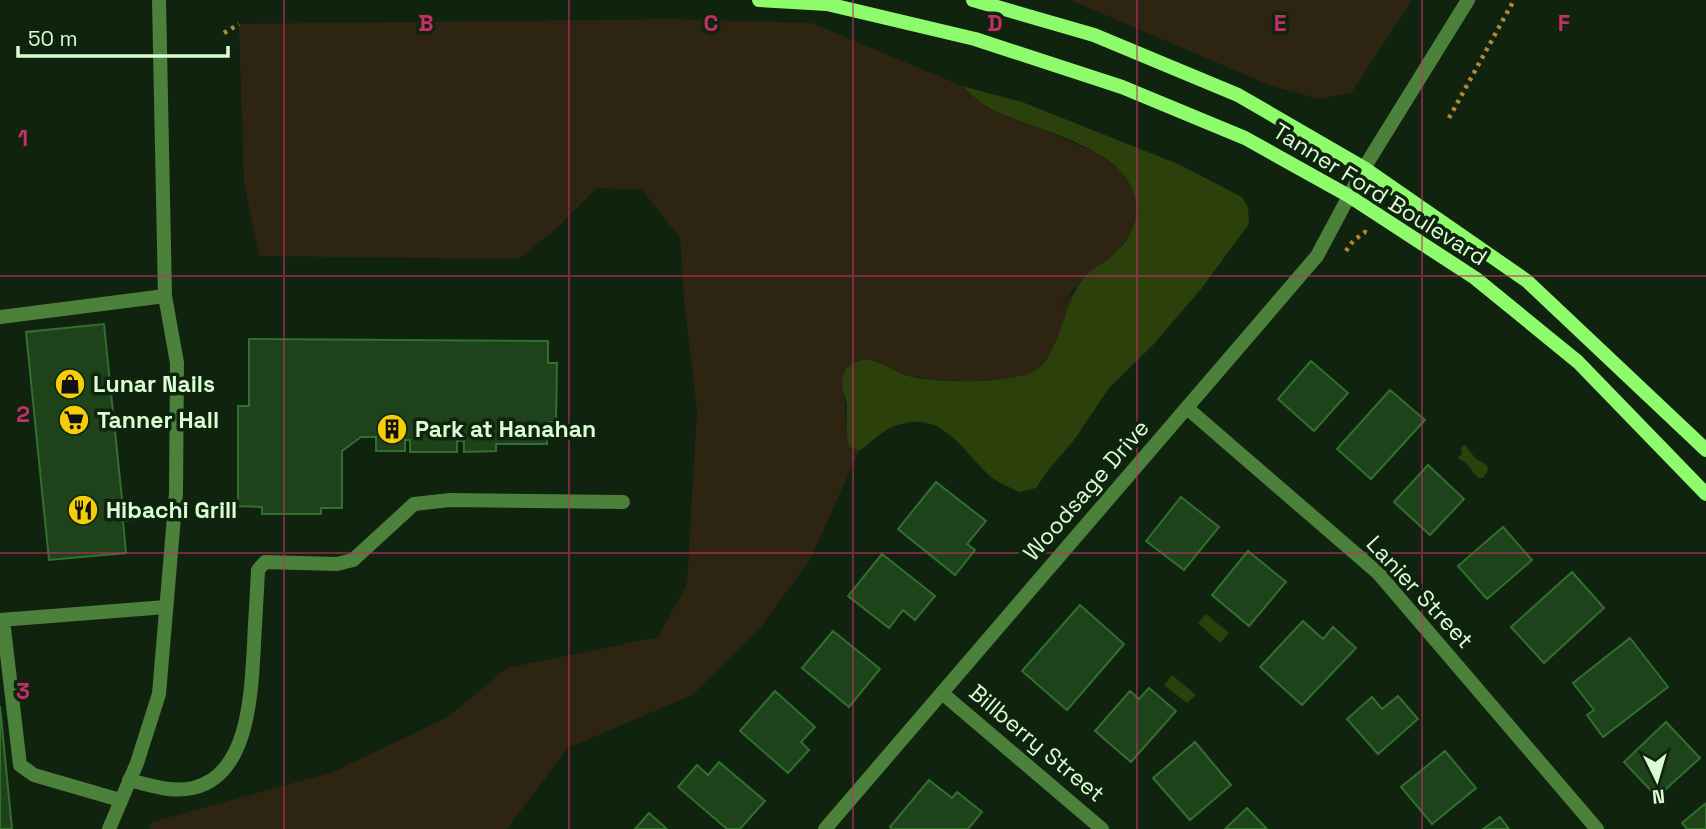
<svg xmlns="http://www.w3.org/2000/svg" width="1706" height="829" font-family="'Space Grotesk',sans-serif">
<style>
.green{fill:#2d2512}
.water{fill:#2c400b}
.building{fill:#1e431b;stroke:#326f2e;stroke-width:2}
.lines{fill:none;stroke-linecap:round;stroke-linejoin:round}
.path{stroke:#b28832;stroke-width:4.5;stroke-dasharray:3.5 5;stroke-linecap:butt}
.lane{stroke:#4b813b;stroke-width:14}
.street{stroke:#4b813b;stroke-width:14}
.secondary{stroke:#8efb6c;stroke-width:14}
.grid{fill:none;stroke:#c42f67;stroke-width:2;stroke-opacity:0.55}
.labels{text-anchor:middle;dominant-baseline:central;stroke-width:7;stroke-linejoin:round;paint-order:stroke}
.street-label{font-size:23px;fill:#d8fed2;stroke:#10230f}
.poi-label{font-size:23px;font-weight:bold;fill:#d8fed2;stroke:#10230f;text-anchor:start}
.grid-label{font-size:23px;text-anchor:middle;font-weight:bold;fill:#c42f67;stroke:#10230f;stroke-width:7;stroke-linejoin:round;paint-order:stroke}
</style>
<rect width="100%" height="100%" fill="#10230f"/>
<path class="green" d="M1070,0H1412L1352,92L1319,99L1272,86Z
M672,19L812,23L962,86L989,108L1096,152L1121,171L1133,189L1138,209L1133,229L1116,254L1084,277L1056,311L1075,292C1065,316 1058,346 1042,366C1025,387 935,382 910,376C897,373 883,365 870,359L842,383C848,404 843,426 849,447L859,451L810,560L760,628L692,695L568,748L507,829H149L152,822L333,772L448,717L507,668L658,637L687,584L697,411L684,300L680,238L642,190L597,188L555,230L518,259L259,256L244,183L239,24Z"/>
<path class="water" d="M962,86L1022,102L1178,164L1242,197L1248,207L1249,224L1201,289L1152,346L1109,388L1074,440L1049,469L1036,488L1019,492C1010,487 998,483 990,476C959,448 941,406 890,428C878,434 870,444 859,451L849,447C845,433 847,420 847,405C846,398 843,392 842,385C842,381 843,373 846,369C846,369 853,364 854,363C871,352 891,371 908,376C935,383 1016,385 1038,369C1057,356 1066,301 1082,280C1088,272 1099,266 1107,260C1137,238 1147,204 1123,174C1098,142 1028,127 991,109C981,103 971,94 962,86Z
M1465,445L1476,459L1487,465L1488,470L1483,478H1478L1466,463L1457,458L1462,454L1461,447Z
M1206,614L1229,633L1220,643L1198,623Z
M1172,675L1196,695L1187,703L1164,685Z"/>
<path class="building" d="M104,324L123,509L133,508L135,520L123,521L126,553L49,560L26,332Z
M249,339L548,341V363H557L556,422H547V444H496V451L464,452V441H457V452H410V440H405V451H376V437H361L342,451V508H321V514H262V507L238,506V406H249Z
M1311,361L1348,393L1314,431L1278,399Z
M1390,390L1425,420L1371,479L1337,449Z
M1428,465L1464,499L1430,535L1394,502Z
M936,482L986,521L967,544L975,550L955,575L898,529Z
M1181,497L1219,527L1184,570L1146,541Z
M1503,527L1532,560L1487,599L1458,566Z
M1248,551L1286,582L1249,626L1212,595Z
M882,554L935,596L915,620L903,610L889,628L848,596Z
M1572,572L1604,608L1544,663L1511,627Z
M1080,605L1124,644L1067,710L1022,671Z
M1303,621L1323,639L1333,627L1356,648L1302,705L1260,667Z
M833,631L880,669L849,707L802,668Z
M1630,638L1668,687L1603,737L1587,715L1594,710L1573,683Z
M1149,688L1176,711L1131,762L1095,731L1130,691L1139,699Z
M775,691L815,727L801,742L809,750L788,773L740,731Z
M1398,696L1418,719L1378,754L1347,719L1372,697L1382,709Z
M0,706L12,829H0Z
M1666,722L1700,758L1657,797L1624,762Z
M1195,742L1231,785L1190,820L1153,778Z
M1445,751L1476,788L1432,824L1401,787Z
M719,762L765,801L740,829H727L678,787L697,765L708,775Z
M929,780L952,798L957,792L982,812L968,829H892L890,827Z
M1706,803V829H1687L1682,823Z
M1247,808L1267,829H1225Z
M649,813L667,829H635Z
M1500,817L1509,829H1483Z"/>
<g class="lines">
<path class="path" d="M224,33L239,24
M1449,118L1514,0
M1346,251L1353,241L1365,232L1368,233"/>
<path class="lane" d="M0,317L165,296L177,363L176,493L159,694L137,763L109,829
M0,620L166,607
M3,620L20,765L34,775L120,800
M129,780C150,785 171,793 193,788C250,775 251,691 254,645C255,620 257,595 258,570L265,562L337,564L353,560L414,504L450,500L623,502"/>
<path class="street" d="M159,0L165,296
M1187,408L1378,573L1597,829
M942,693L1102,829
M825,829L1317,256L1364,168L1468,0"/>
<path class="secondary" d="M759,0L827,4L975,39L1122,87L1245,138L1349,196L1475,278L1578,362L1706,494
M973,0L1094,35L1238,95L1364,168L1527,281L1706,450"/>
</g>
<path class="grid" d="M284,0V829M569,0V829M853,0V829M1137,0V829M1422,0V829M0,276H1706M0,553H1706"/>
<defs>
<g id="shop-disc" transform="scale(1.575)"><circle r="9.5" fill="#f5ce07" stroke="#10230f"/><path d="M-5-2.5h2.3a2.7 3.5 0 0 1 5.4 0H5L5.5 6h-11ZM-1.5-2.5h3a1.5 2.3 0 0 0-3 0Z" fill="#111"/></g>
<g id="supermarket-disc" transform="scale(1.575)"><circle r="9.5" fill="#f5ce07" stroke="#10230f"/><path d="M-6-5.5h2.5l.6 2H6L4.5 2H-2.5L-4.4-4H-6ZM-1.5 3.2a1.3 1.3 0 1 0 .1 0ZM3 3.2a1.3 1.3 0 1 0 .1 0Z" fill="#111"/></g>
<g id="building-disc" transform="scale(1.575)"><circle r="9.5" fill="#f5ce07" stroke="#10230f"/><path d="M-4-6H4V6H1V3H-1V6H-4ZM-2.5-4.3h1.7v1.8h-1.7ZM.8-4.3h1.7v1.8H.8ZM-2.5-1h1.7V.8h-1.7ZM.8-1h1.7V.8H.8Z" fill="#111"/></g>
<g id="restaurant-disc" transform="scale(1.575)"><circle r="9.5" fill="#f5ce07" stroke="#10230f"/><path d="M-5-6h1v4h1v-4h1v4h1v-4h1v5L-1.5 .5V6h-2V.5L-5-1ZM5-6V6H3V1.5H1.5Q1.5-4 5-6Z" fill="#111"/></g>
</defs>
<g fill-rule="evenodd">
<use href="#shop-disc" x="70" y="384"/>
<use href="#supermarket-disc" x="74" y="420"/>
<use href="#building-disc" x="392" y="429"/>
<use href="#restaurant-disc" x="83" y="510"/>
</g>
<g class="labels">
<g class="street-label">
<text transform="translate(1380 194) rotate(32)">Tanner Ford Boulevard</text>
<text transform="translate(1086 490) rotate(-49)">Woodsage Drive</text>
<text transform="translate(1420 592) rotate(47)">Lanier Street</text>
<text transform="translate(1037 743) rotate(40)">Billberry Street</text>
</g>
<g class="poi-label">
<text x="93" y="384">Lunar Nails</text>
<text x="97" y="420">Tanner Hall</text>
<text x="415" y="429">Park at Hanahan</text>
<text x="106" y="510">Hibachi Grill</text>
</g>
</g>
<g class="grid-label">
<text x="426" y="31">B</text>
<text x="711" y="31">C</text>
<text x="995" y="31">D</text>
<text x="1280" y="31">E</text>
<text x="1564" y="31">F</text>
<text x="23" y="146">1</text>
<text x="23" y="422">2</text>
<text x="23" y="699">3</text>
</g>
<g transform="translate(1657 780) rotate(175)" stroke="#10230f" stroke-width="5" paint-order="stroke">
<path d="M0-5L12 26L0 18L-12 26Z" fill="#d8fed2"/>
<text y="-10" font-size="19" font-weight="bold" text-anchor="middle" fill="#d8fed2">N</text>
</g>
<path d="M18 46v10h210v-10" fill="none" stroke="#d8fed2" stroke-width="3.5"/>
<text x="28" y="46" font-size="21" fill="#d8fed2" stroke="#10230f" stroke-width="5" paint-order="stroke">50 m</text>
</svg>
